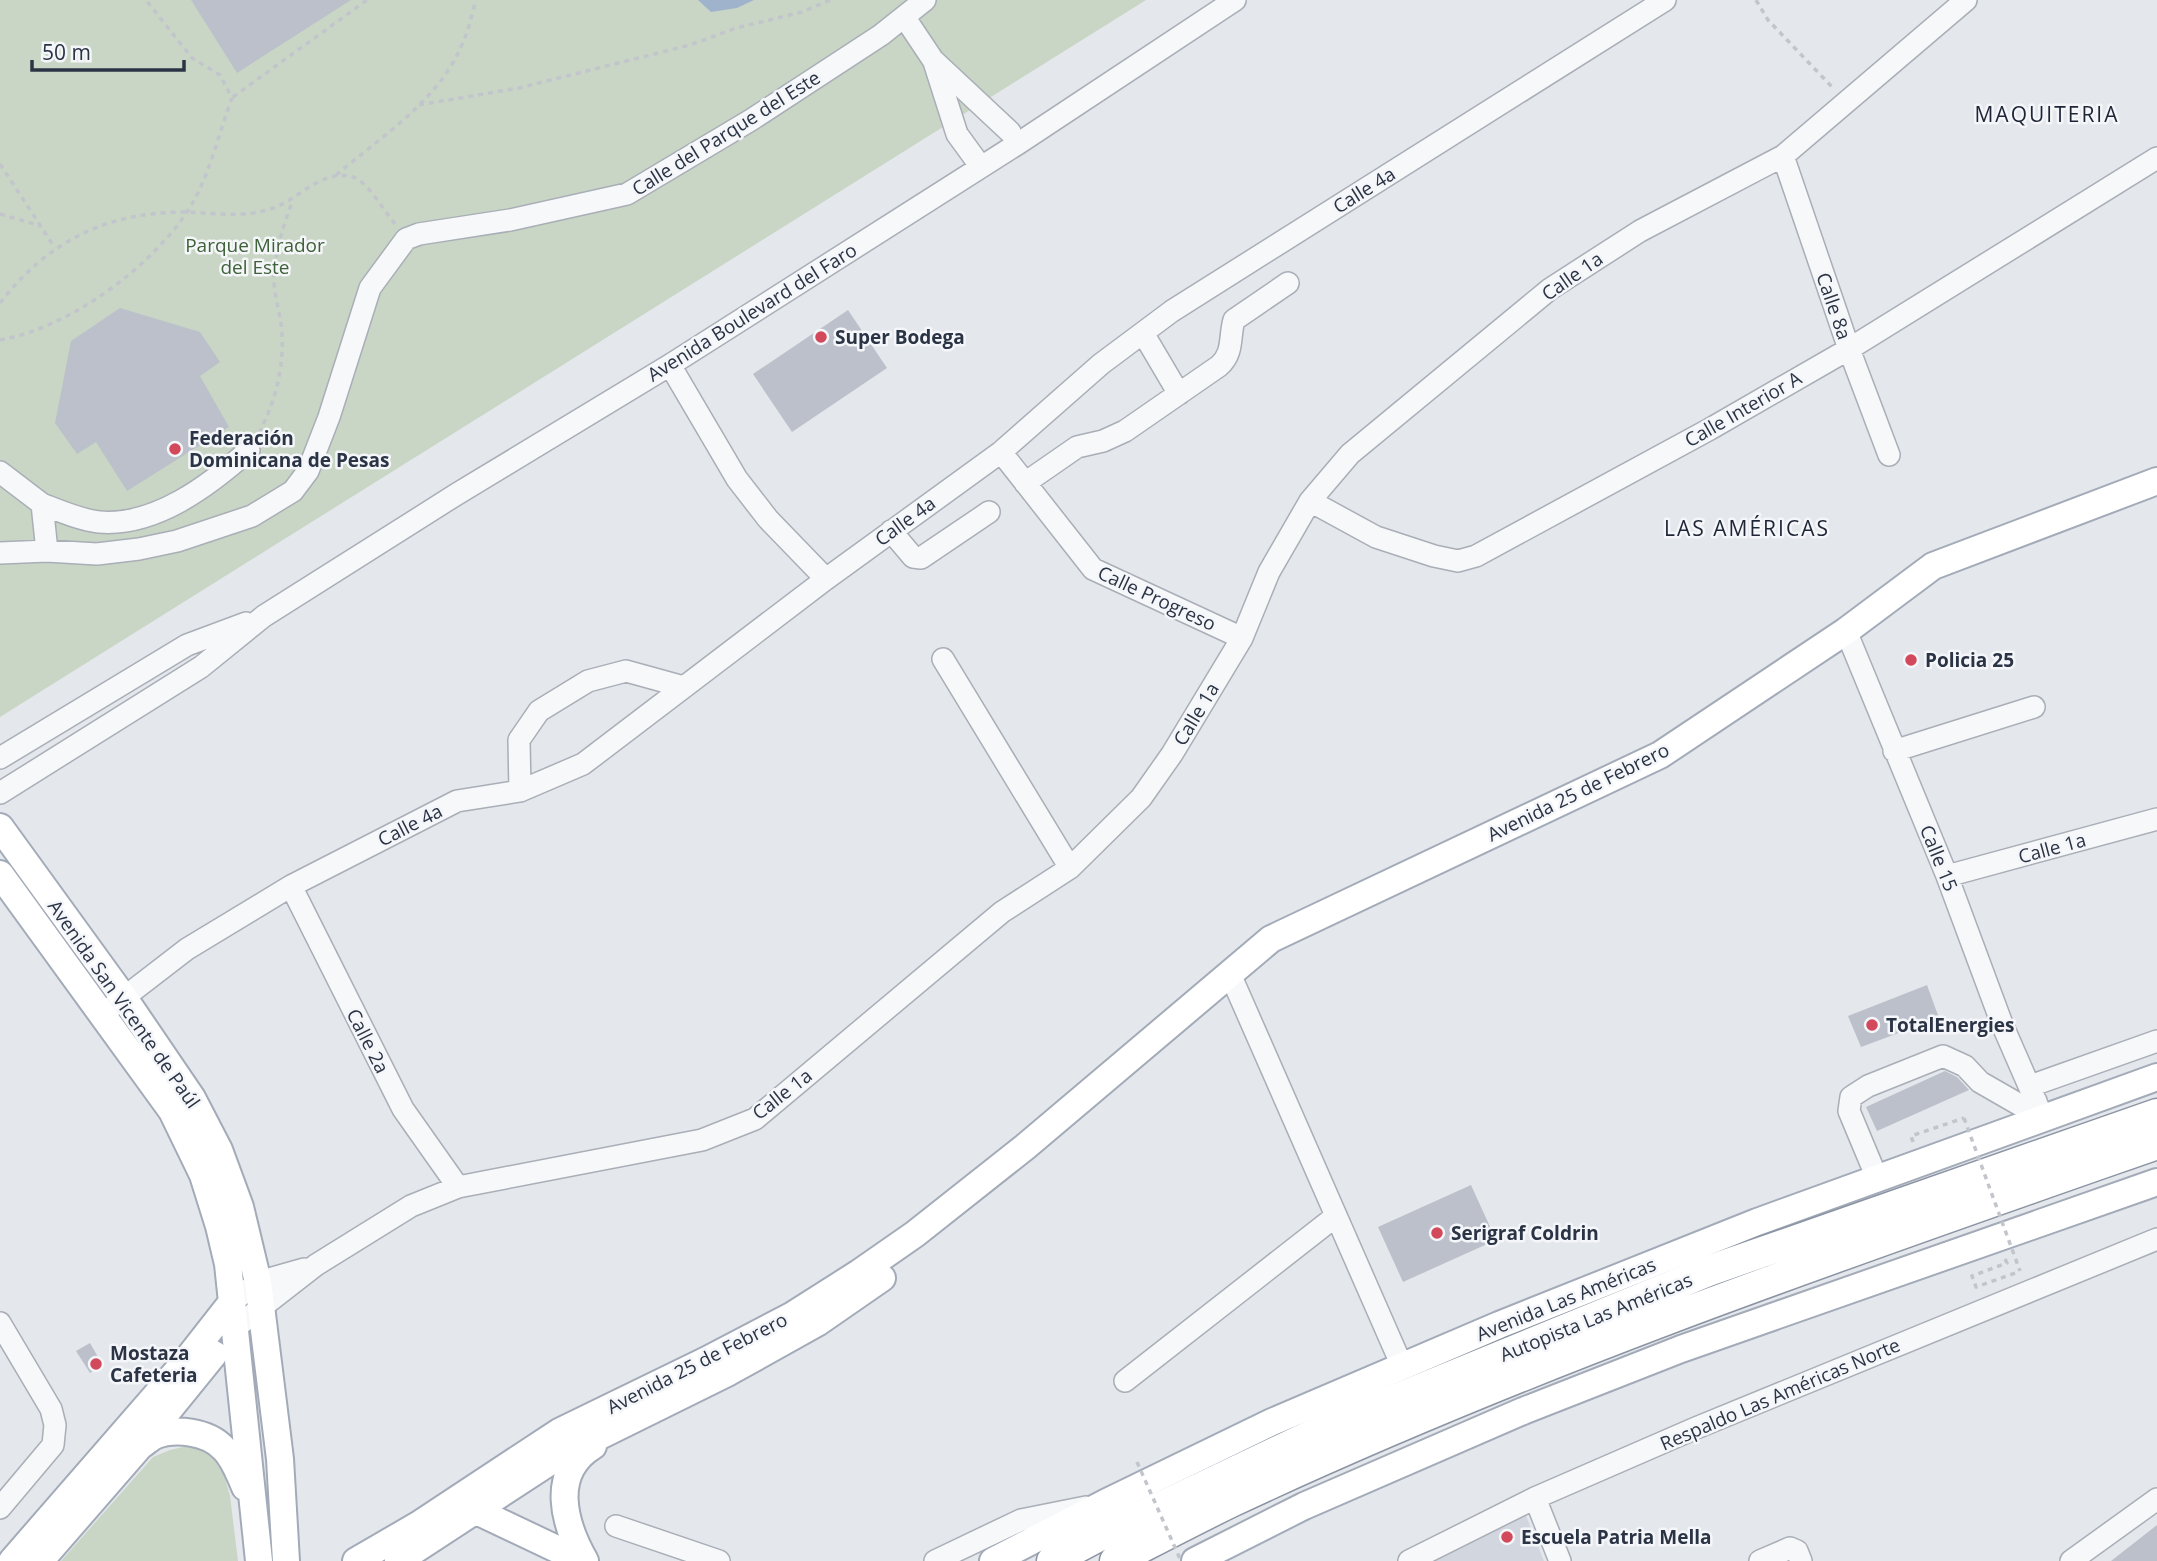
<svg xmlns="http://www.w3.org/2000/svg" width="2157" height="1561" font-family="'Open Sans',sans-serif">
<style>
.built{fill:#d2d6de}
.green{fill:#c9d6c5}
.water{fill:#9fb4cc}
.building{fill:#bbc0ca}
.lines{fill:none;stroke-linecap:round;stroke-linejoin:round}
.minor-casing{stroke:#a9aeb7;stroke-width:24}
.major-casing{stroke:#a3abb8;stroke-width:30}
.highway-casing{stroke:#8b94a3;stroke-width:33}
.path{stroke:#c2c5cb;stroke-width:3.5;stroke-dasharray:5 5;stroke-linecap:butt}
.minor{stroke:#f7f8fa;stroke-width:21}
.major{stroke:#fff;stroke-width:26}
.highway{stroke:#fff;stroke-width:30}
.path-bridge{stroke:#c2c5cb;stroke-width:3.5;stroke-dasharray:5 5;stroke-linecap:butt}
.poi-dot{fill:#d1495b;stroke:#f4f6f9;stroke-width:2.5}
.labels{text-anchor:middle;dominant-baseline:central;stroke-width:5;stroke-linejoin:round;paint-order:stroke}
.street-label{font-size:19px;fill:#2b3445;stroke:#f4f6f9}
.park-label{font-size:19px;fill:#3f6138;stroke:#f4f6f9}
.poi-label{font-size:19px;font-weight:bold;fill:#2b3445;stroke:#f4f6f9;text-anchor:start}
.neighbourhood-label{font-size:21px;letter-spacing:2px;fill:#1d2536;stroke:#f4f6f9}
</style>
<rect width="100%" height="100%" fill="#e4e7ec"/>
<path class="built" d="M1525,1513L1544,1561H1435Z"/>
<path class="green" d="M0,0H1146L0,717Z
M196,1444L219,1458L230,1496L238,1561H61L153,1457L170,1450Z"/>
<path class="water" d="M698,0H754L737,8L711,12Z"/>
<path class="building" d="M191,0H351L237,73Z
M120,308L200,332L220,362L200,376L229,427L127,491L96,442L77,454L55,423L71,341Z
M848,310L887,368L792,432L753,374Z
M1927,985L1939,1018L1861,1047L1848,1016Z
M1945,1071L1957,1077L1969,1090L1877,1131L1866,1107Z
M1471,1185L1496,1240L1403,1282L1378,1227Z
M90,1343L102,1364L90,1373L76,1351Z
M2157,1525V1561H2111Z"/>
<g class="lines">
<g class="minor-casing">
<path id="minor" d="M905,18L933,60L1010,132
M934,62L957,134L981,167
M1783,156L1849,349L1889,455
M1143,333L1179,394
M670,365L737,479L768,519L826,579
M1001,452L1093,569L1242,638
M0,472L42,504L47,551
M1025,483L1077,447L1103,441L1125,431L1219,366C1234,353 1229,337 1234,320L1288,283
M1310,501L1376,537L1434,556L1458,561L1476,556L1710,429L1849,349L2157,158
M42,504C60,511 80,520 99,522C155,527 210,485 249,450
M891,531L913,557L921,558L989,512
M0,553L47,551L97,554L139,549L177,541L252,516L293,491L308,471L329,417L370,288L406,239L419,234L510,220L627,194L751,120L881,35L925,0
M1846,631L1947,876L2002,1024L2043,1118
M943,659L1070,868
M1894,751L2034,707
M0,758L187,645L246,623
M520,791L519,740L539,711L588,681L626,671L684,687
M0,793L201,667L264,616L457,494L670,365L1019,143L1235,0
M1947,876L2157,819
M291,886L403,1109L458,1187
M1230,974L1402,1366
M113,1006L187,949L291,886L457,801L520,791L583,764L826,579L1001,452L1101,364L1172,311L1665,0
M2030,1086L2157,1041
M1877,1178L1849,1111L1851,1097L1868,1086L1943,1056L1965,1066L1980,1082L2020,1105L2036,1101
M232,1302L258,1282L304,1269
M0,1323L51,1409L55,1425L53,1445L0,1508
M235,1328L316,1265L411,1206L458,1187L702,1140L755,1119L1002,912L1070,868L1141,798L1172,754L1242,638L1269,572L1310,501L1350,454L1550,289L1640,231L1783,156L1966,0
M1125,1381L1336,1216
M1535,1498L1560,1561
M616,1526L719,1561
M935,1561L1021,1520L1086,1507
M1409,1561L1535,1498L1696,1428L2157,1239
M1760,1561L1790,1548L1797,1551L1801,1561
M2071,1561L2157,1499"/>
</g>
<g class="major-casing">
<path id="major" d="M0,827L124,998L192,1098L219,1150L240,1207L258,1282L280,1459L286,1561
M0,874L172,1111L203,1175L219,1226L228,1264L259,1561
M141,1444L214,1354
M466,1506L582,1561
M12,1561L185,1362L232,1302
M40,1561L140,1446C145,1443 150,1438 154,1436C175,1427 208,1432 223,1448C234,1458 239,1474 245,1487
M356,1561L418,1525L559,1432L705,1361L793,1315L859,1273L915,1234L1025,1147L1271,939L1660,755L1846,631L1933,566L2157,481
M398,1561L557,1457L729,1372L817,1323L882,1278
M585,1561C564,1524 549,1473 593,1446
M993,1561L1105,1503L1272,1422L1499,1325L1757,1222L2157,1077
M1195,1561L1304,1506L1523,1411L1681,1349L2157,1182"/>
</g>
<g class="highway-casing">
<path id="highway" d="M1052,1561L1097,1537L1333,1425L1708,1271L2157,1114
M1115,1561C1154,1541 1192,1521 1231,1502C1531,1361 1845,1253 2157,1144"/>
</g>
<path class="path" d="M1756,0L1768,20L1833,88
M233,97L367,0
M419,105L519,88L690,45L736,28L802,12L830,0
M0,164L55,248
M336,175C381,137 441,99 463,42C469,29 472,14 476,0
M0,214L41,226
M0,303C48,241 107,212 185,212C213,213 243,218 270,209C298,201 321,168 353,177C367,181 385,212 395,224
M0,340C68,328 148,270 187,212C209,179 218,135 232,98L220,75L192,58L146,0
M259,433C275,402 284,369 282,333C281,315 274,297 274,279C275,251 283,226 293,200
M1913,1142L1911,1136L1964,1118
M2005,1259L2007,1263L1972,1276L1976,1287L2018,1272"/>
<use href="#minor" class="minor"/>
<use href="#major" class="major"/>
<use href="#highway" class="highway"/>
<path class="path-bridge" d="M1964,1118L2020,1271
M1137,1462L1181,1561"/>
</g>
<g class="poi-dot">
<circle cx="821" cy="337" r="7"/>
<circle cx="175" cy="449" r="7"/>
<circle cx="1911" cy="660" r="7"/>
<circle cx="1872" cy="1025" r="7"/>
<circle cx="1437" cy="1233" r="7"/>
<circle cx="96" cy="1364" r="7"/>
<circle cx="1507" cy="1537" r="7"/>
</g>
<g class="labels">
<g class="street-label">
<text transform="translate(726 133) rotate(-32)">Calle del Parque del Este</text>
<text transform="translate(1364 190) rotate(-32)">Calle 4a</text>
<text transform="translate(1572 276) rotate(-35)">Calle 1a</text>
<text transform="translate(1834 306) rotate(71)">Calle 8a</text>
<text transform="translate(752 312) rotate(-32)">Avenida Boulevard del Faro</text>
<text transform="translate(1743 409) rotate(-30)">Calle Interior A</text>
<text transform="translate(905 521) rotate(-36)">Calle 4a</text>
<text transform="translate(1157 598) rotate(25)">Calle Progreso</text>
<text transform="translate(1196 714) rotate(-59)">Calle 1a</text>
<text transform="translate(1578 792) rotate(-26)">Avenida 25 de Febrero</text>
<text transform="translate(410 825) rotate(-27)">Calle 4a</text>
<text transform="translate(2052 848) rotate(-15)">Calle 1a</text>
<text transform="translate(1939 858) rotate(68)">Calle 15</text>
<text transform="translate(124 1004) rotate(55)">Avenida San Vicente de Paúl</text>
<text transform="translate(368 1041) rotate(63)">Calle 2a</text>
<text transform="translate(782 1094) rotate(-38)">Calle 1a</text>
<text transform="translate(1566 1299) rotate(-22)">Avenida Las Américas</text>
<text transform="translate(1596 1317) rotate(-22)">Autopista Las Américas</text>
<text transform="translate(697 1363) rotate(-27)">Avenida 25 de Febrero</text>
<text transform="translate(1780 1394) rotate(-23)">Respaldo Las Américas Norte</text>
</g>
<g class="park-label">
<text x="255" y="245">Parque Mirador<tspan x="255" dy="22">del Este</tspan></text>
</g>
<g class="poi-label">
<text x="835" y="337">Super Bodega</text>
<text x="189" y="438">Federación<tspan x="189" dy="22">Dominicana de Pesas</tspan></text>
<text x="1925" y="660">Policia 25</text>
<text x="1886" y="1025">TotalEnergies</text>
<text x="1451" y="1233">Serigraf Coldrin</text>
<text x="110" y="1353">Mostaza<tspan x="110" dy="22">Cafeteria</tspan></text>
<text x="1521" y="1537">Escuela Patria Mella</text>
</g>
<g class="neighbourhood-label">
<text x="2047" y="114">MAQUITERIA</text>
<text x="1747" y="528">LAS AMÉRICAS</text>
</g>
</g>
<path d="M32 60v10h152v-10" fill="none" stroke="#2b3445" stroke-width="3.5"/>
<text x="42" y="60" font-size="21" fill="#2b3445" stroke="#f4f6f9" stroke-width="5" paint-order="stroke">50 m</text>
</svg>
